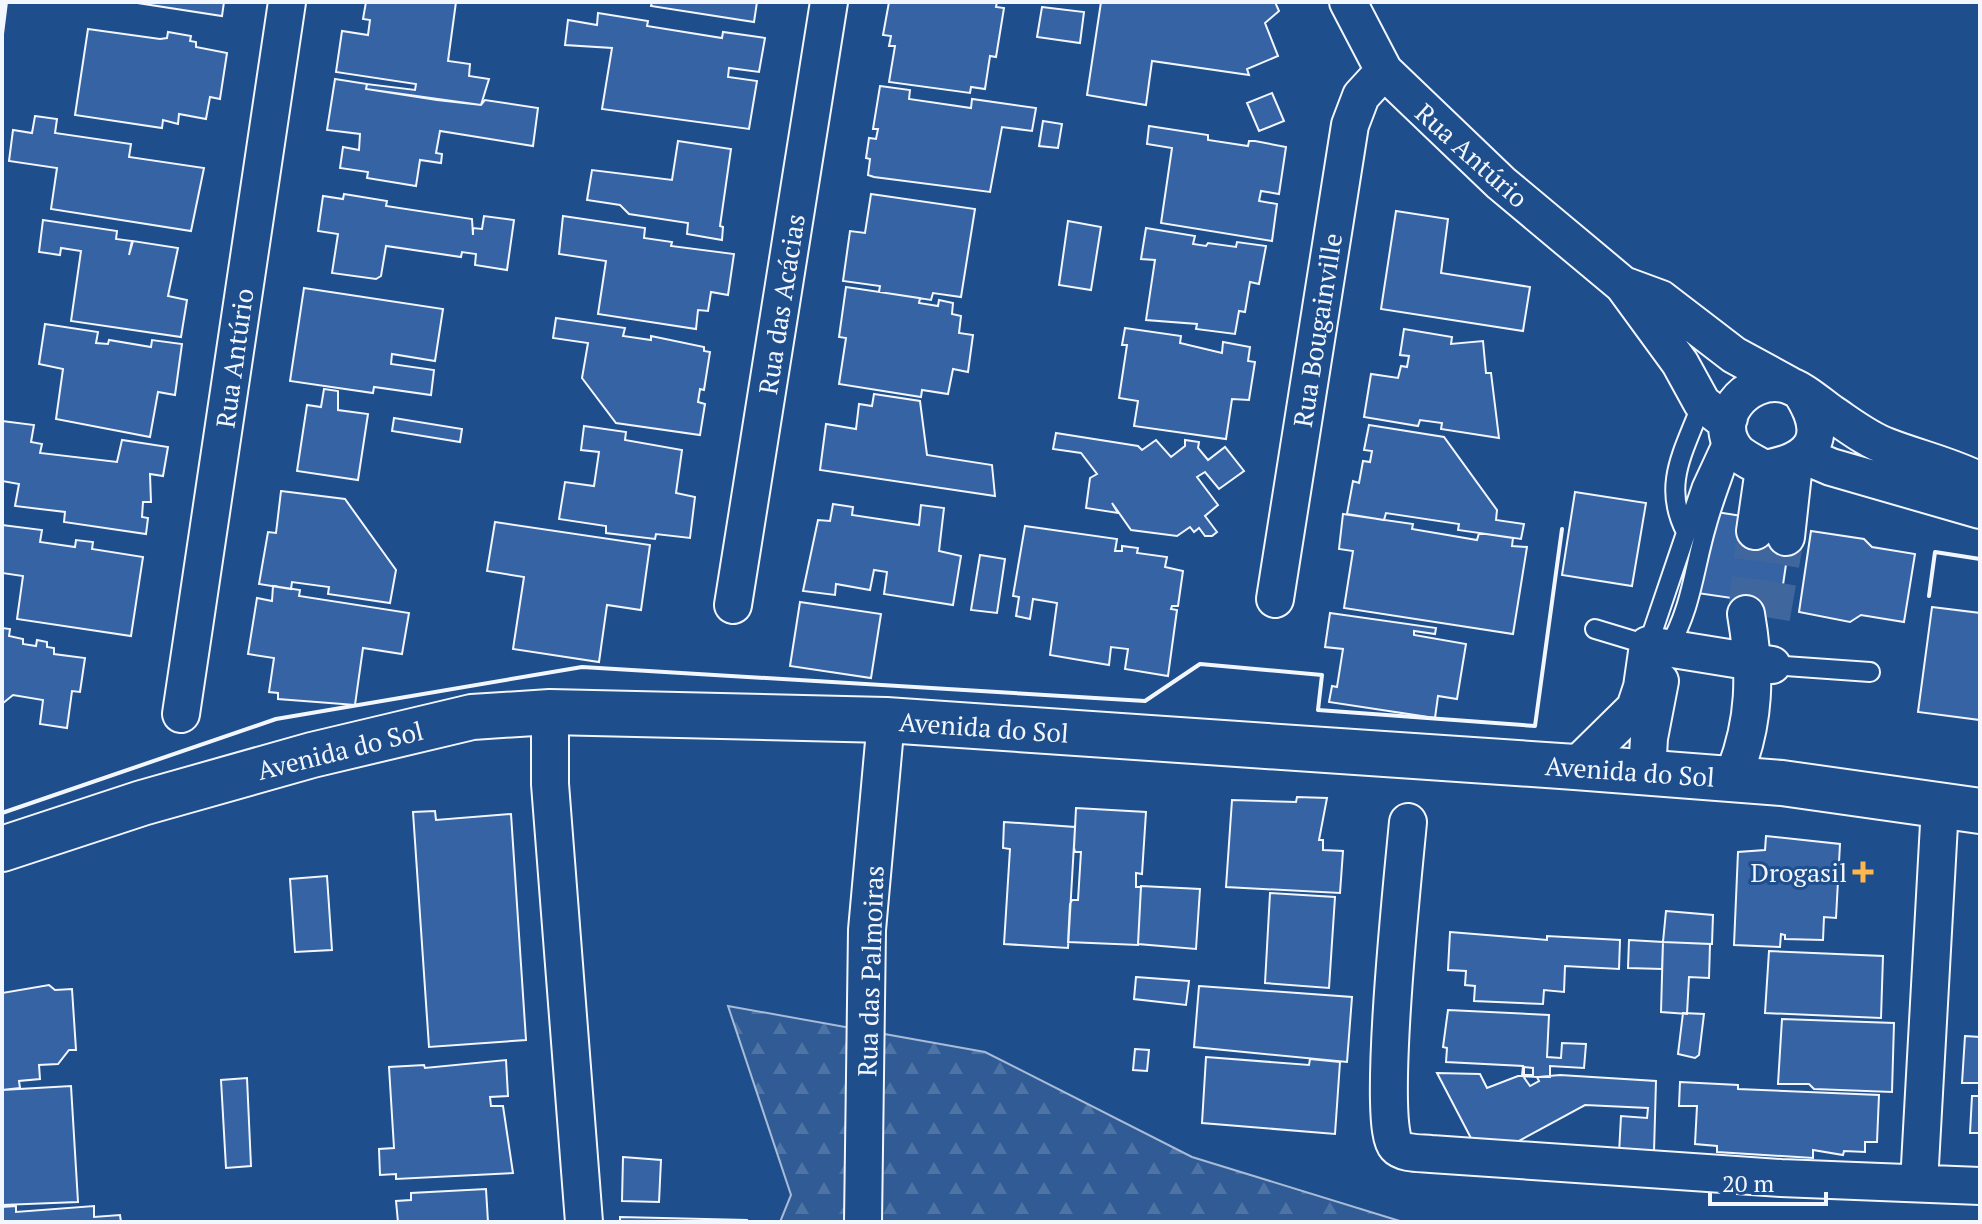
<svg xmlns="http://www.w3.org/2000/svg" width="1982" height="1224" font-family="'PT Serif',serif">
<style>
.forest{fill:url(#forest-firs);stroke:#a8bbd7;stroke-width:2}
.building{fill:#3563a3;stroke:#f2f6ff;stroke-width:2;fill-rule:evenodd}
.lines{fill:none;stroke-linecap:round;stroke-linejoin:round}
.street-tunnel{stroke:#3f679d;stroke-width:36;stroke-dasharray:36 18;stroke-linecap:butt}
.lane-casing{stroke:#f2f6ff;stroke-width:22}
.street-casing{stroke:#f2f6ff;stroke-width:40}
.secondary-casing{stroke:#f2f6ff;stroke-width:48}
.lane{stroke:#1f4e8c;stroke-width:18}
.street{stroke:#1f4e8c;stroke-width:36}
.secondary{stroke:#1f4e8c;stroke-width:44}
.wall{stroke:#f2f6ff;stroke-width:4}
.poi-dot{fill:#ffb74d;stroke:#1f4e8c;stroke-width:3}
.labels{text-anchor:middle;dominant-baseline:central;stroke-width:6;stroke-linejoin:round;paint-order:stroke}
.street-label{font-size:26px;fill:#f2f6ff;stroke:#1f4e8c}
.poi-label{font-size:26px;fill:#f2f6ff;stroke:#1f4e8c;text-anchor:end}
</style>
<defs>
<pattern id="forest-firs" width="22" height="20" patternUnits="userSpaceOnUse" patternTransform="scale(2)"><rect width="22" height="20" fill="#305b95"/><path d="M5 1l3.5 6h-7zM16 11l3.5 6h-7z" fill="#4e73a5"/></pattern>
</defs>
<rect width="100%" height="100%" fill="#1f4e8c"/>
<path class="forest" d="M728,1006L985,1052L1192,1157L1403,1222H780L791,1195Z"/>
<path class="building" d="M131,2H224L222,16Z
M366,2H456L448,61L470,64L469,76L489,79L481,105L366,89L367,84L415,90L416,84L336,72L342,31L368,35L370,20L363,19Z
M652,2H757L754,22L651,6Z
M889,2H997L996,7L1004,8L996,57L990,56L985,89L971,87L970,93L889,82L895,46H889L891,36L883,35Z
M1101,2H1275L1279,11L1265,23L1278,56L1247,69L1249,75L1152,61L1146,105L1087,95Z
M1042,7L1084,12L1080,43L1037,37Z
M598,13L648,21L647,26L722,38L723,32L765,38L759,72L729,68L728,77L757,81L749,129L602,109L612,48L565,45L568,20L597,25Z
M88,29L160,39L167,38L168,32L191,36L190,41L196,42V47L227,53L220,99L210,97L206,119L179,114L178,124L163,120L162,128L75,115Z
M335,79L367,84L366,89L437,100L481,105L485,100L538,108L533,146L440,131L436,153L442,154L441,163L420,160L416,186L367,178L368,172L340,168L343,147L359,150L360,134L327,130Z
M880,86L910,90L909,99L971,108L972,99L1036,108L1032,131L1002,127L990,192L874,177L868,175L870,159L866,158L869,138L876,139L878,129H873Z
M1272,93L1284,121L1259,131L1247,103Z
M35,116L57,119L55,133L131,144L129,157L204,168L191,231L51,209L57,168L9,161L13,130L32,133Z
M1043,121L1062,124L1058,148L1039,146Z
M1149,126L1208,135V140L1248,146L1249,141H1255L1286,147L1279,194L1261,191L1259,201L1277,204L1272,241L1161,223L1172,148L1147,144Z
M678,141L731,149L720,226L723,227L722,240L687,234L688,223L629,214L620,205L587,200L592,170L672,180Z
M344,194L387,201L386,206L472,219L473,235V228L482,229L484,216L514,220L507,270L475,265L476,254L462,252L461,257L386,246L381,276L376,279L332,273L338,234L318,231L323,196L343,199Z
M871,194L975,209L961,297L933,293L931,300L879,292L880,286L843,281L850,231L865,233Z
M1396,211L1448,219L1441,273L1530,287L1523,331L1381,309Z
M563,216L645,228L644,238L672,242L671,246L734,254L728,295L711,292L708,311L698,310L696,329L598,314L606,261L559,254Z
M43,220L117,231L116,239L132,241L129,255L133,241L178,248L168,296L187,300L181,337L71,321L81,251L61,248L60,255L39,252Z
M1068,221L1101,227L1091,290L1059,285Z
M1146,228L1195,236L1193,244L1206,246L1208,243L1236,247L1237,242L1266,246L1259,284L1250,282L1245,312L1239,311L1235,334L1196,329L1197,324L1146,320L1155,260L1141,259Z
M846,287L920,298L919,303L938,306L939,300L953,303L952,314L961,316L959,333L973,335L968,372L953,369L948,394L922,390L921,397L839,384L846,338L839,337Z
M304,288L443,309L435,361L392,354L391,364L434,370L431,395L374,387L373,393L290,381Z
M556,318L625,328L623,336L651,340V336L704,347V351L710,352L704,390L700,389L698,402L705,404L700,435L616,423L582,378L588,343L553,338Z
M45,324L98,332L96,343L108,344L109,340L151,347L152,340L182,344L175,395L158,392L150,437L56,419L63,369L39,364Z
M1125,328L1181,336L1180,343L1222,353L1223,342L1250,347L1248,361L1255,362L1249,400L1232,399L1226,439L1134,426L1138,401L1119,398L1127,345H1122Z
M1404,329L1452,337L1451,344L1483,341L1486,373H1491L1499,438L1441,429L1442,423L1420,420L1418,426L1364,417L1371,374L1398,378L1401,366L1407,367L1409,356L1400,355Z
M324,389L338,391V410L368,414L358,480L297,471L307,405L321,407Z
M874,394L920,401L927,455L992,465L995,496L820,470L826,424L856,429L859,404L872,406Z
M394,418L462,429L460,442L392,431Z
M2,421L34,425L31,442L42,444L40,453L117,462L122,440L168,447L163,476L150,474L151,502H143L142,517L148,518L146,534L64,522L65,512L15,506L19,484L2,481Z
M1369,425L1444,437L1497,510L1496,520L1524,524L1521,539L1458,530L1459,524L1386,513L1384,520L1347,514L1353,481L1359,483L1363,461L1370,462L1372,451L1364,450Z
M584,426L626,432L625,440L682,450L676,493L695,497L690,538L656,534L655,539L606,533V526L559,519L565,482L594,486L599,452L581,450Z
M1056,433L1138,446L1142,450L1156,440L1171,457L1185,446V440L1199,442L1198,448L1208,460L1225,447L1244,471L1219,489L1205,472L1197,477L1218,505L1205,516L1217,532L1212,536H1205L1199,528L1194,532L1190,527L1177,536L1131,530L1112,503L1118,513L1086,508L1090,478L1097,474L1081,453L1053,449Z
M281,491L345,499L396,570L390,603L328,594L329,587L292,582L291,589L259,584L268,532L276,533Z
M1575,492L1646,503L1632,586L1562,575Z
M833,504L853,507L852,515L919,525L921,505L944,508L939,551L961,556L953,605L884,594L887,572L874,570L870,590L836,584L835,595L803,591L818,520L830,521Z
M1710,511L1792,524L1780,605L1697,593Z
M1343,514L1413,524L1412,529L1477,540L1479,533L1513,538L1512,546L1527,547L1513,634L1344,608L1353,551L1339,549Z
M495,522L650,545L641,610L607,605L599,662L513,649L524,577L487,571Z
M2,525L42,530L40,542L75,547L76,540L93,542L92,549L143,557L131,636L17,619L23,576L2,573Z
M1025,526L1117,539L1115,551H1122V546L1138,548L1137,553L1167,557L1165,567L1183,571L1178,606H1172L1171,609L1177,610L1168,676L1125,669L1128,649L1111,647L1109,665L1050,655L1057,603L1033,599L1030,619L1016,616L1019,597L1013,596Z
M1811,531L1864,539L1872,547L1915,554L1904,622L1861,615L1850,622L1799,612Z
M980,555L1005,559L997,613L971,610Z
M273,586L300,590L299,596L409,613L402,654L363,648L355,705L278,699V693L269,692L274,658L248,654L257,598L272,601Z
M800,602L881,614L871,678L790,666Z
M1932,607L1980,613V720L1918,712Z
M1330,613L1436,628L1435,634L1414,631V635L1466,644L1457,699L1438,696L1435,718L1329,702L1332,686L1337,687L1343,649L1325,647Z
M2,628L10,629L9,636L23,639V644L36,646L37,640L47,642V647L54,648V654L85,658L80,692L72,691L67,728L40,724L43,700L13,695L2,704Z
M1297,797L1327,798L1319,840H1323V850L1343,851L1340,893L1226,887L1232,800L1296,802Z
M1076,808L1146,812L1142,874L1136,873V887H1141L1138,945L1068,942L1070,904L1072,900H1078L1081,852H1075L1074,848Z
M435,811L436,820L511,814L526,1040L429,1047L413,812Z
M1004,822L1075,827L1068,948L1004,944L1010,849L1003,848Z
M1766,836L1840,844L1836,918L1824,917L1823,940L1785,939V935L1781,934L1780,947L1734,945L1738,852L1765,850Z
M327,876L332,950L295,952L290,879Z
M1141,886L1200,889L1196,949L1138,944Z
M1270,893L1335,897L1329,988L1265,983Z
M1666,911L1713,915L1712,944L1663,942Z
M1450,932L1547,940V936L1620,940L1619,969L1565,966L1564,992L1544,990L1543,1004L1474,1001L1475,986L1465,985L1466,971L1448,970Z
M1629,940L1663,942L1662,969L1628,968Z
M1663,942L1710,944L1709,978L1689,977L1687,1014L1661,1012Z
M1769,951L1883,956L1881,1018L1765,1013Z
M1136,977L1189,981L1186,1005L1134,999Z
M49,985L55,990L72,989L76,1050H69L58,1064L39,1065L40,1079L19,1081L20,1088L2,1090V993Z
M1199,986L1352,997L1347,1062L1194,1047Z
M1448,1010L1549,1015L1547,1057L1561,1058L1562,1043L1586,1044L1584,1068L1550,1066V1077H1537L1522,1076L1523,1066L1446,1062L1447,1048L1443,1047ZM1524,1067L1533,1068V1075H1524Z
M1683,1013L1704,1014L1699,1055L1695,1058L1678,1054Z
M1782,1019L1894,1023L1892,1092L1814,1089L1809,1084H1778Z
M1965,1036L1980,1037V1083H1962Z
M1135,1049L1149,1050L1147,1071L1133,1070Z
M1206,1057L1309,1065L1310,1059L1340,1062L1335,1134L1202,1123Z
M506,1060L508,1096L490,1097L491,1106H503L513,1173L396,1179V1174L380,1175L379,1149L394,1148L389,1067L424,1065L425,1068Z
M1437,1073L1480,1074L1487,1088L1518,1076H1523L1530,1086L1539,1081L1537,1077L1560,1075L1656,1081L1654,1152L1619,1154L1621,1116L1647,1118L1648,1108L1585,1105L1517,1142H1473Z
M247,1078L251,1166L226,1168L221,1080Z
M1680,1082L1738,1085V1089L1879,1095L1877,1142H1865V1152L1844,1151L1843,1155L1813,1150V1158L1717,1152V1146L1695,1144L1697,1106H1679Z
M71,1086L78,1202L2,1205V1090Z
M1972,1096H1980V1133H1970Z
M623,1157L661,1160L659,1202L622,1201Z
M486,1189L488,1222H398L396,1201L411,1200V1193Z
M16,1206V1212L94,1206V1217L120,1215L121,1222H2V1207Z
M620,1217L747,1220L748,1222H620Z"/>
<g class="lines">
<path class="street-tunnel" d="M1746,614L1755,531
M1772,618L1786,537"/>
<g class="lane-casing">
<path id="lane" d="M1686,532C1661,484 1685,450 1702,403
M1595,629L1648,645L1702,486L1726,434
M1668,648C1692,608 1694,567 1707,524C1714,498 1725,472 1733,446
M1772,665L1870,672"/>
</g>
<g class="street-casing">
<path id="street" d="M1348,2L1384,71L1501,183L1623,285L1680,363L1702,403L1720,417L1729,418
M1623,285L1661,299L1734,355L1789,385
M1801,392C1830,437 1814,461 1764,469C1756,464 1745,459 1738,453C1708,421 1746,376 1784,384C1801,388 1817,403 1831,413C1849,425 1868,440 1888,447C1919,459 1951,466 1980,481
M1805,456L1831,467L1980,510
M1755,531L1764,469
M1786,537L1794,464
M1275,599L1350,125L1361,96L1384,71
M733,605L829,2
M550,712V784L584,1222
M181,714L287,2
M1575,767L1635,708L1642,687L1648,645L1772,665
M1647,773L1649,738L1660,681
M1732,779C1756,723 1756,672 1746,614
M1408,822C1404,866 1376,1124 1396,1146C1403,1154 1420,1153 1431,1154L1781,1178L1980,1186
M1919,1183L1940,806
M863,1222L867,930L886,720"/>
</g>
<g class="secondary-casing">
<path id="secondary" d="M2,849L142,803L312,755L472,717L550,712L886,720L1575,767L1782,783L1980,811"/>
</g>
<use href="#lane" class="lane"/>
<use href="#street" class="street"/>
<use href="#secondary" class="secondary"/>
<path class="wall" d="M2,34L6,2
M1929,596L1935,552L1980,559
M2,813L276,719L582,667L1145,701L1200,664L1322,675L1318,710L1535,726L1562,529"/>
</g>
<path class="poi-dot" d="M1859 860h8v8h8v8h-8v8h-8v-8h-8v-8h8z"/>
<g class="labels">
<g class="street-label">
<text transform="translate(1472 155) rotate(42)">Rua Antúrio</text>
<text transform="translate(781 304) rotate(-81)">Rua das Acácias</text>
<text transform="translate(1317 330) rotate(-81)">Rua Bougainville</text>
<text transform="translate(234 358) rotate(-82)">Rua Antúrio</text>
<text transform="translate(984 727) rotate(4)">Avenida do Sol</text>
<text transform="translate(340 750) rotate(-14)">Avenida do Sol</text>
<text transform="translate(1630 771) rotate(4)">Avenida do Sol</text>
<text transform="translate(870 971) rotate(-88)">Rua das Palmoiras</text>
</g>
<g class="poi-label">
<text x="1847" y="872">Drogasil</text>
</g>
</g>
<rect width="1982" height="1224" fill="none" stroke="#f2f6ff" stroke-width="8"/>
<path d="M1710 1192v12h116v-12" fill="none" stroke="#f2f6ff" stroke-width="4"/>
<text x="1722" y="1192" font-size="24" fill="#f2f6ff" stroke="#1f4e8c" stroke-width="6" paint-order="stroke">20 m</text>
</svg>
